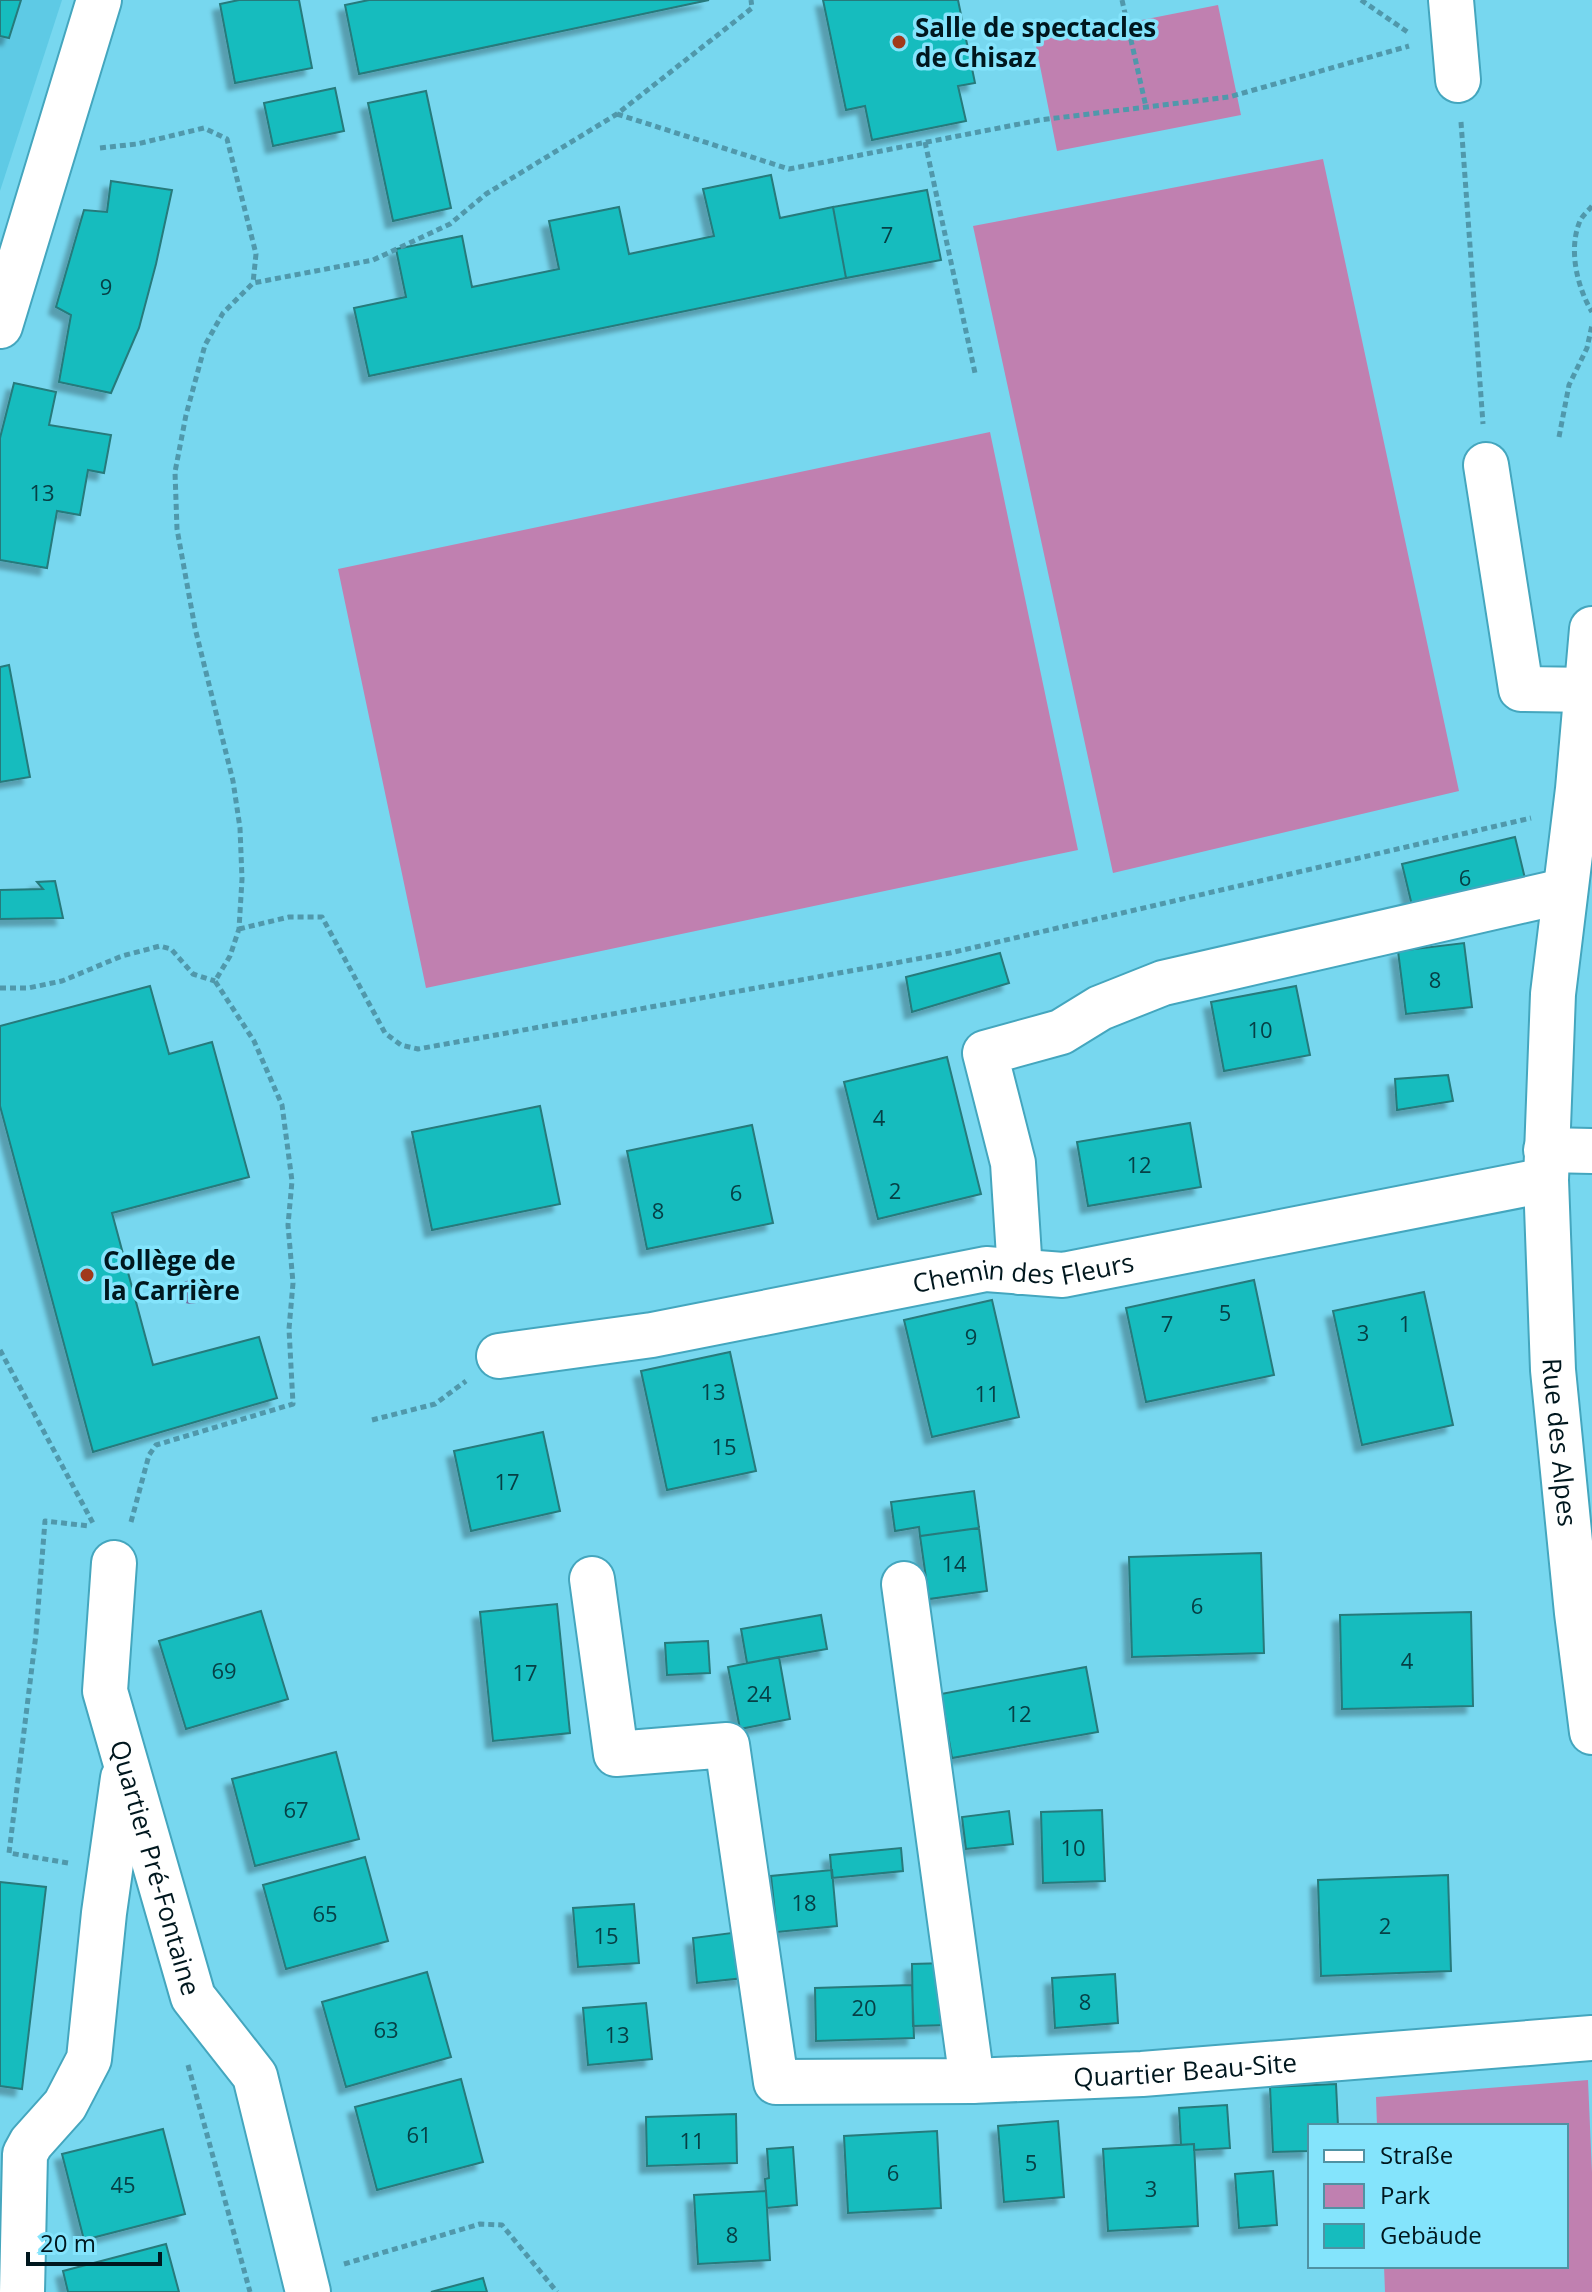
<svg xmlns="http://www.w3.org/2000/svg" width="1592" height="2292" font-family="'Open Sans',sans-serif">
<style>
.built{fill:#5ecae5}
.green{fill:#c080b0}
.building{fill:#16bcbe;stroke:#277a7b;stroke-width:2;filter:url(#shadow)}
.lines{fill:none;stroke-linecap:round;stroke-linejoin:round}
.minor-casing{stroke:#44a6be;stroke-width:48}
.path{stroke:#5098ab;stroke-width:5;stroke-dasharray:6 4;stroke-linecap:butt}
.minor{stroke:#fff;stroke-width:44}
.tree{fill:#716c9f}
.poi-dot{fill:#a1391b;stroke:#84e4fc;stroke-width:3}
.labels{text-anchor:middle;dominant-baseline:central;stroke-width:7;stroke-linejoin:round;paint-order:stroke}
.number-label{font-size:22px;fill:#064046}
.poi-label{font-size:26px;font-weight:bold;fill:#00171e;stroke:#84e4fc;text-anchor:start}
.street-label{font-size:26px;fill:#00171e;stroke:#84e4fc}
</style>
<defs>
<filter id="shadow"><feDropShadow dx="-7" dy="7" stdDeviation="2" flood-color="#0004"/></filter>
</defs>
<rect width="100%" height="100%" fill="#77d7ef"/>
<path class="built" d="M0,0H62L0,191Z"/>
<path class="green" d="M1218,5L1241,115L1057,151L1035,41Z
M1323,159L1459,791L1113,873L973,226Z
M990,432L1078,850L426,988L338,569Z
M1588,2080L1592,2173V2292H1385L1384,2266H1566V2126H1377L1376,2097Z"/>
<path class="building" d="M0,0H21L9,38L0,36Z
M239,0H299L312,68L235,83L220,4Z
M369,0H709L359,74L345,5Z
M823,0H958L975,83L958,86L966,121L872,140L865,106L846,110Z
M335,88L344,131L273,146L264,103Z
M426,91L451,208L393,221L368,103Z
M771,175L780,218L833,207L846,278L369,376L354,308L406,297L396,249L462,236L472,287L559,269L549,221L619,207L629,254L714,236L703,189Z
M111,181L172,190L156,264L139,328L111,393L59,382L71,315L56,307L84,210L107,212Z
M927,190L941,260L846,278L833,207Z
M14,383L56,392L49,425L111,435L104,473L88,470L80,515L57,511L47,568L0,560V438Z
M9,665L30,777L0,782V667Z
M1515,837L1528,891L1415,918L1402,864Z
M55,881L63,918L0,919V890L43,889L37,882Z
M1464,943L1472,1007L1406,1014L1398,951Z
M1000,953L1009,983L912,1012L906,977Z
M150,986L169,1054L212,1042L249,1177L112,1213L153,1365L259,1337L277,1398L93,1452L0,1106V1026Z
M1296,986L1310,1055L1224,1071L1211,1002Z
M947,1057L981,1194L878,1219L844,1082Z
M1448,1075L1453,1101L1397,1110L1395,1079Z
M540,1106L560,1204L432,1230L412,1132Z
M1190,1123L1201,1187L1088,1206L1077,1142Z
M752,1125L773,1223L647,1249L627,1151Z
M1254,1280L1274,1375L1146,1402L1126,1308Z
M1424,1292L1453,1425L1362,1445L1333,1311Z
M992,1300L1019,1417L932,1437L904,1320Z
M730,1352L756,1471L667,1490L641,1371Z
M543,1432L560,1511L471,1531L454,1451Z
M974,1491L979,1528L920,1536L919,1527L895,1531L891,1502Z
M979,1528L987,1591L929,1599L920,1536Z
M1261,1553L1264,1653L1132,1657L1129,1557Z
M557,1604L570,1733L493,1741L480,1612Z
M261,1611L288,1699L186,1729L159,1641Z
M1471,1612L1473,1706L1342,1709L1340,1615Z
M821,1615L827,1649L747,1663L741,1629Z
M708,1641L710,1673L667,1675L665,1643Z
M779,1657L790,1719L740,1729L728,1667Z
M1086,1667L1098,1732L952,1758L941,1694Z
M336,1752L359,1839L255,1866L232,1779Z
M1102,1810L1105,1881L1043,1883L1041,1812Z
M1009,1811L1013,1844L966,1849L962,1817Z
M901,1848L903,1871L832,1878L830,1855Z
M365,1857L388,1941L286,1969L263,1885Z
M832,1870L837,1926L777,1932L771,1876Z
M1448,1875L1451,1971L1321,1976L1318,1880Z
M0,1882L46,1887L22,2089L0,2086Z
M634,1904L639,1963L578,1967L573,1908Z
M739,1932L744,1978L697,1983L693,1938Z
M946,1963L948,2025L913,2026L912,1964Z
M427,1972L451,2057L346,2087L322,2002Z
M1115,1974L1118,2023L1055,2028L1052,1978Z
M912,1985L914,2038L816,2041L815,1988Z
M646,2003L652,2059L588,2065L583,2008Z
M461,2079L483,2162L377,2190L355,2107Z
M1336,2084L1338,2126H1310V2151L1273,2152L1270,2087Z
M1227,2105L1230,2148L1194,2150V2144L1181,2145L1179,2108Z
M736,2114L737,2163L647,2166L646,2117Z
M1058,2121L1064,2197L1004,2202L998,2126Z
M163,2129L185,2214L84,2240L62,2154Z
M937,2131L941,2208L848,2213L844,2136Z
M1194,2144L1198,2226L1108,2231L1103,2149Z
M793,2147L797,2205L767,2208L765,2179L769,2178L767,2149Z
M1273,2171L1277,2225L1239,2228L1235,2174Z
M766,2191L770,2260L698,2264L694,2195Z
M166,2244L179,2292H68L63,2271Z
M483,2278L487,2292H431Z"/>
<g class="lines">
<g class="minor-casing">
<g id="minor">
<path d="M1451,0L1458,80"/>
<path d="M0,326L99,0"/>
<path d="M1486,465L1521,689L1592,690"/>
<path id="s1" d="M1592,629L1578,789L1553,994L1546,1180L1553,1370L1577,1613L1592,1732"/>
<path d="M1546,1150L1592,1151"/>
<path d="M1020,1272L1013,1163L985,1053L1061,1032L1100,1008L1163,983L1564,891"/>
<path id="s2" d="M499,1356L652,1335L986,1269L1063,1275L1546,1180"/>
<path id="s3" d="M114,1563L105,1691L193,1997L255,2076L308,2292"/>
<path id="s4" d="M592,1579L616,1754L727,1745L776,2082L972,2081L1142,2074L1592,2038"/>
<path d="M904,1584L972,2081"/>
<path d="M22,2292L25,2154L31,2143L65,2105L89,2059L104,1913L123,1778"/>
</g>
</g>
<path class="path" d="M1122,0L1146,107
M1361,0L1409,33
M617,114L789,169L1040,120L1229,97L1409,46
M1461,122L1483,424
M925,142L975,373
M100,148L137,144L204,128L227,139L256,254L253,283
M1592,206C1589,210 1582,216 1580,221C1568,249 1577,287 1592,312
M1559,437L1569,385L1587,348L1592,325
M239,929L289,917H322L385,1033L401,1045L418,1049L950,953L1531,818
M0,988H28L62,981L122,956L160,946L171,949L193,974L215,981
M0,1350L94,1525
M372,1420L435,1404L466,1381
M131,1522L149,1455L156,1445L293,1404L289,1329L293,1283L288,1225L292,1181L282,1105L254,1041L215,981L230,956L239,929L242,879L240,828L233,781L195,628L177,529L175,472L186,415L205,345L223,313L253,283L373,260L450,224L486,194L617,114L752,8L751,0
M68,1863L9,1853L36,1634L45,1521L89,1526
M188,2065L250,2292
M344,2264L480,2224L502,2225L557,2292"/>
<use href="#minor" class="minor"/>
</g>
<circle class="tree" cx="191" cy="1292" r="12"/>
<g class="poi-dot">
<circle cx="899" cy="42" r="8"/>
<circle cx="87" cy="1275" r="8"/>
</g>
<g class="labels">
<g class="number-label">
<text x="887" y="234">7</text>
<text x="106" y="286">9</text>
<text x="42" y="492">13</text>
<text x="1465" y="877">6</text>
<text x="1435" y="979">8</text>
<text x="1260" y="1029">10</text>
<text x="879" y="1117">4</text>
<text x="1139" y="1164">12</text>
<text x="895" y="1190">2</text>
<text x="736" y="1192">6</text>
<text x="658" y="1210">8</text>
<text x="1225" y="1312">5</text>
<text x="1167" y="1323">7</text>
<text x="1405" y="1323">1</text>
<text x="1363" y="1332">3</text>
<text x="971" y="1336">9</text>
<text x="713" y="1391">13</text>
<text x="987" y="1393">11</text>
<text x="724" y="1446">15</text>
<text x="507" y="1481">17</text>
<text x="954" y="1563">14</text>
<text x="1197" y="1605">6</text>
<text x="1407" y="1660">4</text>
<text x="224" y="1670">69</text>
<text x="525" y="1672">17</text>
<text x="759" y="1693">24</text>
<text x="1019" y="1713">12</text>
<text x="296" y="1809">67</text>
<text x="1073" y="1847">10</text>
<text x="804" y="1902">18</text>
<text x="325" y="1913">65</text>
<text x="1385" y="1925">2</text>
<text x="606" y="1935">15</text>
<text x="1085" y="2001">8</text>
<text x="864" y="2007">20</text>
<text x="386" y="2029">63</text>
<text x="617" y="2034">13</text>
<text x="419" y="2134">61</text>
<text x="692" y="2140">11</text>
<text x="1031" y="2162">5</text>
<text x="893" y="2172">6</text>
<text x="123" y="2184">45</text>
<text x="1151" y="2188">3</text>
<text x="732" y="2234">8</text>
</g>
<g class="poi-label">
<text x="915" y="27">Salle de spectacles<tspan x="915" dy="30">de Chisaz</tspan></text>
<text x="103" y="1260">Collège de<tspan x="103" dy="30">la Carrière</tspan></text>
</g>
<g class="street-label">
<text stroke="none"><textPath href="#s2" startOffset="532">Chemin des Fleurs</textPath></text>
<text stroke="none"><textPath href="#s1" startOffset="816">Rue des Alpes</textPath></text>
<text stroke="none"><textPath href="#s3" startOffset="312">Quartier Pré-Fontaine</textPath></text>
<text stroke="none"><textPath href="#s4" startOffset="1038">Quartier Beau-Site</textPath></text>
</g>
</g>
<rect x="1308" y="2124" width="260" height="144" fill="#84e4fc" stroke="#4f92a3" stroke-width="2"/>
<rect x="1324" y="2150" width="40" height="12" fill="#ffffff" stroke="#4f92a3" stroke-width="2"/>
<text x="1380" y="2164" font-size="24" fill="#00171e">Straße</text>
<rect x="1324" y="2184" width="40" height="24" fill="#c080b0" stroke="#4f92a3" stroke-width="2"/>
<text x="1380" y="2204" font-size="24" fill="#00171e">Park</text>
<rect x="1324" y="2224" width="40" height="24" fill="#16bcbe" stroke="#4f92a3" stroke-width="2"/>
<text x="1380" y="2244" font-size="24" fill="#00171e">Gebäude</text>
<path d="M28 2252v12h132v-12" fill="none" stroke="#00171e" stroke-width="4"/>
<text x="40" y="2252" font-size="24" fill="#00171e" stroke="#84e4fc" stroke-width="6" paint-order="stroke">20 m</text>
</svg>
